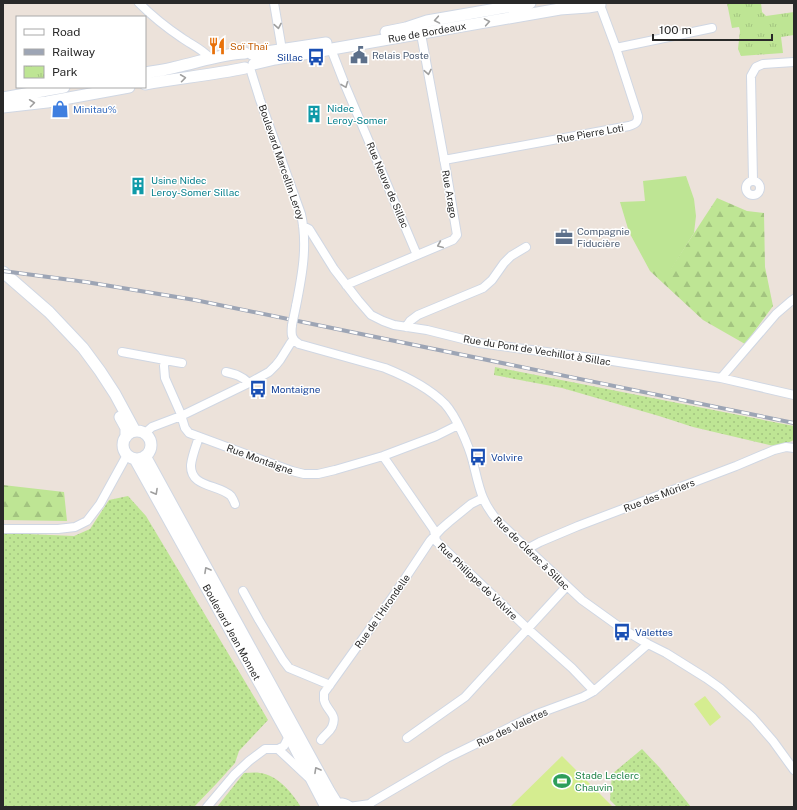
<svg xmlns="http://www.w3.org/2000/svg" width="797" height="810" font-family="'Public Sans',sans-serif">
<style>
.grass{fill:url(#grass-dots)}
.forest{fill:url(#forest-firs)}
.park{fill:url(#park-tufts)}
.garden{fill:#bee594}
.pitch{fill:#d5ed90}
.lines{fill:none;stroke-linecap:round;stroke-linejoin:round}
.minor-casing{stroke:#d0d7e3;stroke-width:10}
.secondary-casing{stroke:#d0d7e3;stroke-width:13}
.minor{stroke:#fff;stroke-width:8}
.secondary{stroke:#fff;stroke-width:11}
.rail-casing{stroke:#9da5b5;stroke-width:4}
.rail{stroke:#fff;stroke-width:2.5;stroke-dasharray:8;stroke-linecap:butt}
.minor-bridge-casing{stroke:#d0d7e3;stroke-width:10;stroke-linecap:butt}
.minor-bridge{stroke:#fff;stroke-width:8}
.oneway{stroke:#9f9f9f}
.labels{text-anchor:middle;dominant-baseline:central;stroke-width:3;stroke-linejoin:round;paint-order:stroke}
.street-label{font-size:10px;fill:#292929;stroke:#fff}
.food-label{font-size:10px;fill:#c56008;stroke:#fff;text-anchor:start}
.service-label{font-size:10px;fill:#4e5e75;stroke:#fff;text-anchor:start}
.transit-label{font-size:10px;fill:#164399;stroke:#fff;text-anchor:start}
.culture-label{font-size:10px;fill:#0d838f;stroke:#fff;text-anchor:start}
.shop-label{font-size:10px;fill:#366cbe;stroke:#fff;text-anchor:start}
.leisure-label{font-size:10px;fill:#27864d;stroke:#fff;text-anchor:start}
</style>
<defs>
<pattern id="grass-dots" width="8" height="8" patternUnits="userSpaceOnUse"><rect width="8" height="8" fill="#bee594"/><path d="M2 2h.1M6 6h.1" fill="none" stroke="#a3c480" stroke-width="1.8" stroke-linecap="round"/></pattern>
<pattern id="forest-firs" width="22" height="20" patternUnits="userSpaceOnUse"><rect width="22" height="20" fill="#bee594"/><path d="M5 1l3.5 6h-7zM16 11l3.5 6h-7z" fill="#a3c480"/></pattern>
<pattern id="park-tufts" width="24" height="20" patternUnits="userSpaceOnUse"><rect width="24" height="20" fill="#bee594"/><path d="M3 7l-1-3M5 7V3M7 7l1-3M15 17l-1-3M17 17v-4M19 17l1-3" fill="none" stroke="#a3c480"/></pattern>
</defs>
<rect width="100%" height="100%" fill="#ece2da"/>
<path class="grass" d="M495,367L794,426V440L778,447L693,427L659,416L562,388L494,375Z
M128,496L146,516L268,720L239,751L235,763L217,783L194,807H3V533L74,536L90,529L109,500Z
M642,749L660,768L691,807H617L610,800L612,774Z
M244,773C249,773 255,772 260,773C278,775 292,793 301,807H217Z"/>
<path class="forest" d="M717,198L747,211L764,213L765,267L773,306L745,344L703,320L650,271L670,270Z
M3,485L64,492L67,521L3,520Z"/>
<path class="park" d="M727,3H761L762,12L766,16L794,12V35L781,37L783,53L741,56L738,49L740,31L739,27L732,28Z"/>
<path class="garden" d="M686,176L694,199L696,216L694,233L670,271H650L629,232L620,202L645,201L643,181Z"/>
<path class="pitch" d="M705,696L721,717L710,726L694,704Z
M562,756L613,807H510Z"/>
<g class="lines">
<g class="minor-casing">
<path id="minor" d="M139,3C152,16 167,28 182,38C192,45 202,49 210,58
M274,3L282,50
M616,48L712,28
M331,49L345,85L417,255
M250,68L260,100L301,214C308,245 302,276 296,306
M444,160L629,126C635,124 638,123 638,116L616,48L600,5
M746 188a7 7 0 1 1 14 0a7 7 0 1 1-14 0Z
M753,181L751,76L756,67L763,64L794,62
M303,226L309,229L311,232L334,269L358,300L371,315L383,321L394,325L427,330L479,343L606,360L721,378L794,395
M346,285L453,240L457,235L447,175L421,34
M292,325C291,334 291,339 299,344L385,368C405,376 430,389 445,404C456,416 469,446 473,462C479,486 481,503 499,522L582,600L621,628L648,644L666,653L706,678L720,688L753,718L773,741L794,770
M406,327L410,321L418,315L483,288L492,280L504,263L511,256L526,247
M122,352L165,360L164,366L165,378L180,412L185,428L189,433L292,471L304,474H318L335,470L383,456L436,436L458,425
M165,360L182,363
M226,372C235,374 242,376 249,383
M721,378L776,314L790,302L794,299
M144,434L152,427L181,416L249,383L269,372L276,365L280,360L290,344L293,340
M199,437C196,446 192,456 191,465C190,488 219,484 231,496C233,499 234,501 235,504
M383,456L434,530L436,541L528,629L572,668L594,691
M3,529H58L75,527L87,521L100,504L127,455
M527,549L540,542L578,526L736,466L774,450L786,447L794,448
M243,591L259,620L283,660L289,668L330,685
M407,738L465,697L567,586
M321,740C324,735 329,733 332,727C338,713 327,712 324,700C324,698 324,696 324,693L394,595L430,541L441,529L449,522L471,504L483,498
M278,749L308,777
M207,807L234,775L249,761L265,749H278L284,746L289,736
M349,807L370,804
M366,807L372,802L447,758L537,714L583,697L594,691L648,644"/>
</g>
<g class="secondary-casing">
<path id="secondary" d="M386,32L406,28L427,21L530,3
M252,54L326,43
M254,64L275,59L560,9L588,7L600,5
M145,73C155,71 166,70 176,67C199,62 221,54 245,53
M145,84C178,78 212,75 245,68
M3,98L64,87
M3,107L47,102L129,87
M3,272L49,312L83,348L100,371L115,394L135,431
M120,417L126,428V437
M123 445a14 14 0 1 1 28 0a14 14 0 1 1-28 0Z
M145,456L329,791L337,804
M135,459L289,736L326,807
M331,806C337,803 343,803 349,807"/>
</g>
<use href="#minor" class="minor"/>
<use href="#secondary" class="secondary"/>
<g class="rail-casing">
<path id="rail" d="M3,271L86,282L195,300L327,327L794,423"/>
</g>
<use href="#rail" class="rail"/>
<g class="minor-bridge-casing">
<path id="minor-bridge" d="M292,325L296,306"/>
</g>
<use href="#minor-bridge" class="minor-bridge"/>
</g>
<defs><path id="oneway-chevron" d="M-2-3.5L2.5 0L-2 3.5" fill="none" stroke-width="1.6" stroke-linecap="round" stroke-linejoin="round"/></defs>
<g class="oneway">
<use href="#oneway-chevron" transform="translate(437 20) rotate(170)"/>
<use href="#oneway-chevron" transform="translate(487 22) rotate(-10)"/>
<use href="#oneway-chevron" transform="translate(278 26) rotate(80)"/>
<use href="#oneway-chevron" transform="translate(428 72) rotate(79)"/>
<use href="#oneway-chevron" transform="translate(183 78) rotate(-8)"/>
<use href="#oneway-chevron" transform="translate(345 85) rotate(68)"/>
<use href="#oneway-chevron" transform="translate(32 103) rotate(-7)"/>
<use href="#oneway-chevron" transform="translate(440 245) rotate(157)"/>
<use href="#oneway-chevron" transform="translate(155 492) rotate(61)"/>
<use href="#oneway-chevron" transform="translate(207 570) rotate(-119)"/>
<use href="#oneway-chevron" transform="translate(317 770) rotate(-119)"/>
</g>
<defs>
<g id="restaurant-bare" transform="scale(1.38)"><path d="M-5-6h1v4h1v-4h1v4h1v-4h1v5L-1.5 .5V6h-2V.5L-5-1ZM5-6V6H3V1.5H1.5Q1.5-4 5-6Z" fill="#e8710a" stroke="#fff" stroke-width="2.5" paint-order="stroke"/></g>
<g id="civic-bare" transform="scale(1.38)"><path d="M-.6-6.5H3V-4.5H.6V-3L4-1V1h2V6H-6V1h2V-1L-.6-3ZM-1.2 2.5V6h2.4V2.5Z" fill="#5c6f8a" stroke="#fff" stroke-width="2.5" paint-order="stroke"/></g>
<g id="bus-bare" transform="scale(1.38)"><path d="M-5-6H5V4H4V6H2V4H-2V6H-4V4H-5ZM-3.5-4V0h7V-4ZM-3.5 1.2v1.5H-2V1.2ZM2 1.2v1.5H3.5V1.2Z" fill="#1a4fb4" stroke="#fff" stroke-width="2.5" paint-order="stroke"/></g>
<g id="shop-bare" transform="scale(1.38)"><path d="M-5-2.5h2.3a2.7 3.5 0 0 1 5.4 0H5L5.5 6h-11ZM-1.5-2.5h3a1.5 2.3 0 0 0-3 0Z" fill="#3f7fe0" stroke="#fff" stroke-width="2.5" paint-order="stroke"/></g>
<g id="building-bare" transform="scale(1.38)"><path d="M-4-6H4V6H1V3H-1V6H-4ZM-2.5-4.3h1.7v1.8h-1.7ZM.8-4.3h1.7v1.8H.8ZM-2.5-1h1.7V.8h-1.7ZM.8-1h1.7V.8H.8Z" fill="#0f9aa8" stroke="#fff" stroke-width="2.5" paint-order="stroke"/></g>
<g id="office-bare" transform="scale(1.38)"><path d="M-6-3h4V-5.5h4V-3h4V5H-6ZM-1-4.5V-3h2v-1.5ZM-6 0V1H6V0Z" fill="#5c6f8a" stroke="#fff" stroke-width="2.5" paint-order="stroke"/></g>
<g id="stadium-bare" transform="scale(1.38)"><path d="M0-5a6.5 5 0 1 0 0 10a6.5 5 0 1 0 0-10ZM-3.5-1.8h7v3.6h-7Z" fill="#2e9e5b" stroke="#fff" stroke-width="2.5" paint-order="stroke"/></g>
</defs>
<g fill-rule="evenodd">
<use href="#restaurant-bare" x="217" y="46"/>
<use href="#civic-bare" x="359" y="55"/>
<use href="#bus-bare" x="316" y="57"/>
<use href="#shop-bare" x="60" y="109"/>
<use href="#building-bare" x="314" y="114"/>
<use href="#building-bare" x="138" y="186"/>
<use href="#office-bare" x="564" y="237"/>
<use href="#bus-bare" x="258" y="389"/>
<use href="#bus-bare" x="478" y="457"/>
<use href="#bus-bare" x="622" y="632"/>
<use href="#stadium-bare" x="562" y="781"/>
</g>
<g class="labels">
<g class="street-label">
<text transform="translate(427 32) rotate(-10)">Rue de Bordeaux</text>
<text transform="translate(590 133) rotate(-10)">Rue Pierre Loti</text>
<text transform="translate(282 162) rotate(71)">Boulevard Marcellin Leroy</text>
<text transform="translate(388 185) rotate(67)">Rue Neuve de Sillac</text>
<text transform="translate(450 194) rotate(80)">Rue Arago</text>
<text transform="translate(537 350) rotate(9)">Rue du Pont de Vechillot à Sillac</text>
<text transform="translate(260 459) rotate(20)">Rue Montaigne</text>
<text transform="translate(659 495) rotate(-21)">Rue des Mûriers</text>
<text transform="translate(532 553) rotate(44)">Rue de Clérac à Sillac</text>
<text transform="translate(478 581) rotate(44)">Rue Philippe de Volvire</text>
<text transform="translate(382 611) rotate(-55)">Rue de l'Hirondelle</text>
<text transform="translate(232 632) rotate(61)">Boulevard Jean Monnet</text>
<text transform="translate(512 727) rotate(-25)">Rue des Valettes</text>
</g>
<g class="food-label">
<text x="230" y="46">Soï Thaï</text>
</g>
<g class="service-label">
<text x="372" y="55">Relais Poste</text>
<text x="577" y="231">Compagnie<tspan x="577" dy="12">Fiducière</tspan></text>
</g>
<g class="transit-label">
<text x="303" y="57" text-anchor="end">Sillac</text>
<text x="271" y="389">Montaigne</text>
<text x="491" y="457">Volvire</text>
<text x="635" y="632">Valettes</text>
</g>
<g class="culture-label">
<text x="327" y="108">Nidec<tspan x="327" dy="12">Leroy-Somer</tspan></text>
<text x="151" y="180">Usine Nidec<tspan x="151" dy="12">Leroy-Somer Sillac</tspan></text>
</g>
<g class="shop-label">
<text x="73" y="109">Minitau%</text>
</g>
<g class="leisure-label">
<text x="575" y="775">Stade Leclerc<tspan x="575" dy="12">Chauvin</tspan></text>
</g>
</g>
<rect width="797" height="810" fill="none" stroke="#292929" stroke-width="8"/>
<rect x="16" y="16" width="130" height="72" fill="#ffffff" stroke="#a9a9a9"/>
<rect x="24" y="29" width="20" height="6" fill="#ffffff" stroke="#a9a9a9"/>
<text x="52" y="36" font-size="12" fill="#292929">Road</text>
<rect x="24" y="49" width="20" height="6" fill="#9da5b5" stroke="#a9a9a9"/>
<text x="52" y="56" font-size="12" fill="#292929">Railway</text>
<rect x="24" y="66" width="20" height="12" fill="url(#park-tufts)" stroke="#a9a9a9"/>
<text x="52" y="76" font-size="12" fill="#292929">Park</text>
<path d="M653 34v6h119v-6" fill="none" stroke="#292929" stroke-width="2"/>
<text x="659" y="34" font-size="12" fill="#292929" stroke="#ffffff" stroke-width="3" paint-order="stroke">100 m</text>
</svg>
